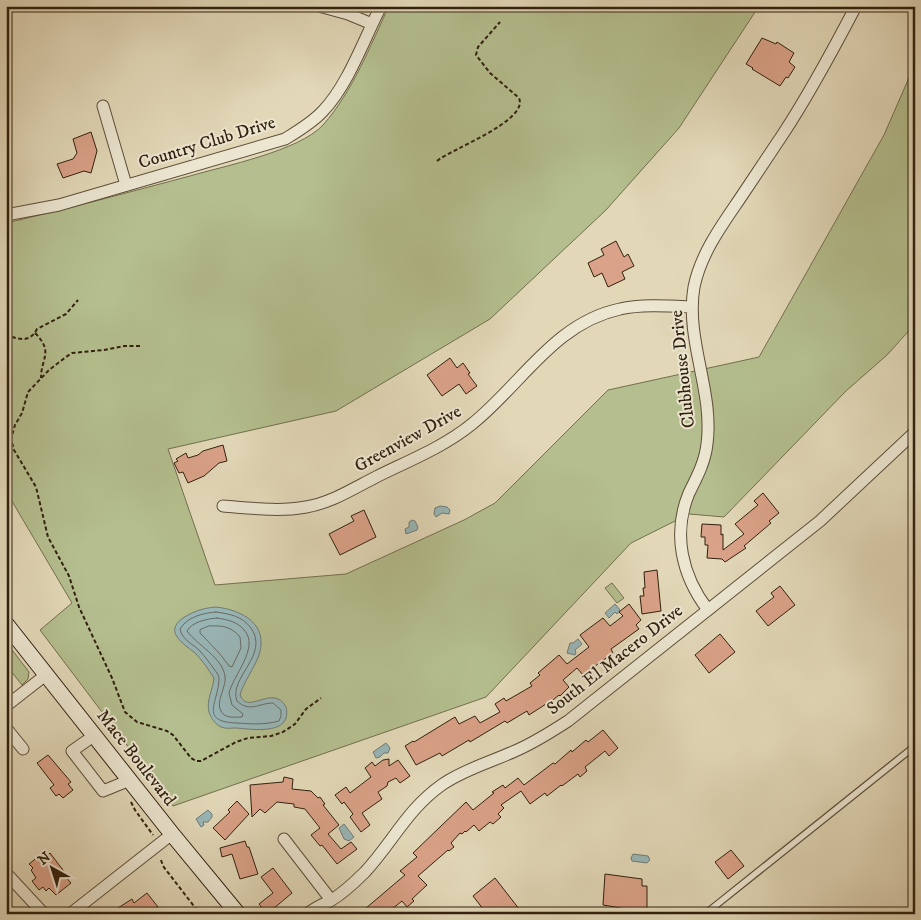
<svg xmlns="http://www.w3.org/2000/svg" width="921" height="920" font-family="'IM FELL DW Pica',serif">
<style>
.green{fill:#b4be8e;stroke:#726f4e}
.water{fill:#99b7b9;stroke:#6f7b75}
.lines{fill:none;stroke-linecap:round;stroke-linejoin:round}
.shore{stroke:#656c64;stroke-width:1}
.building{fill:#daa288;stroke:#31200f}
.lane-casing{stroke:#5d4e39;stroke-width:8}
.street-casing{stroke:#5d4e39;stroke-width:13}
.secondary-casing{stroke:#31200f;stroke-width:17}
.path{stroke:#31200f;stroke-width:2;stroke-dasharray:4 2.5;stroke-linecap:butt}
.lane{stroke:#ece6d1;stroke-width:5.5}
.street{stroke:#ece6d1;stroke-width:11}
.secondary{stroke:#ece6d1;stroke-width:15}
.labels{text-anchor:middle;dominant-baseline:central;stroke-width:4;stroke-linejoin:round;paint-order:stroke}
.street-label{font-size:18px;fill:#31200f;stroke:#ece6d1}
</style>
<rect width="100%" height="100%" fill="#e2d8b8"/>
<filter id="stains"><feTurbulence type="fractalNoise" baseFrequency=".004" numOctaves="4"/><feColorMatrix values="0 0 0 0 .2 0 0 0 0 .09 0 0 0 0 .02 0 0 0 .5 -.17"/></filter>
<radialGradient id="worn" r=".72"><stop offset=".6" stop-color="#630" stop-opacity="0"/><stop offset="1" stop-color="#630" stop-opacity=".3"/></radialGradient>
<path class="green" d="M389,6H759L679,128L606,210L490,319L336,411L168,449L215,585L346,574L464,520L495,503L608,390L759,357L884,135L915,64V324L887,355L846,391L724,517L689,514L631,543L486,697L173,806L40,630L72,603L6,491V223C68,209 129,192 190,176C224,166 299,151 323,125C353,91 370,46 389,6Z
M612,583L624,598L617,603L605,588Z
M6,642L29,672L28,679L22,685L6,665Z"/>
<path class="water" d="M440,506L447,507L450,510L449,514L442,513L436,517L434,514L435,508Z
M412,520L415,521L418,527L417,530L406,534L405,529L409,527V522Z
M615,604L620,610L617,614L615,612L609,618L605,613Z
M216,607C242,610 269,624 259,655C254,669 244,681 240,695C248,716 273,683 286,707C287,710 287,715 286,718C281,734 249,729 236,728C231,728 226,729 221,727C215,724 211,718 209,712C206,701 213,689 214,678C208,669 203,661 195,653C184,644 163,632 183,618C194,611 204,608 216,607Z
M578,639L582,644L575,650L576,653L575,655L567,653L570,643H573Z
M386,743L390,748L388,753H384L380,757L376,758L373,752Z
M208,810L212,814V817L208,822H203L204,825L201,827L196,819Z
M344,824L354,837L349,841L344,839L339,828Z
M633,854L648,856L650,860L647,863L632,861L631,858Z"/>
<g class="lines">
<path class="shore" d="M216,612C230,614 242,616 251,628C270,655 228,678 237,701C250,713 259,703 273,703L281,710V716L279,721C264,725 252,724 237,723C198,722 219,701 219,679C219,675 217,673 214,669C210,663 205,657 200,651C193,644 182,640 180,629C187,617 203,613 216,612Z
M217,618C228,620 237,621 245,631C259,648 233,676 229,693L232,705L243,714L242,717C234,717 225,719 221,711C215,701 227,687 225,676C222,657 197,645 187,631C192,622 206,619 217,618Z
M209,626C222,625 232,627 240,637L241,648L232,667L229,666L220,654L200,633V630Z"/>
</g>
<path class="building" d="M762,38L776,44L777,42L794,53L789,62L795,67L788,78L786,77L780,86L752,69L753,68L746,64Z
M91,132L97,151L91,173L84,171L63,178L57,164L73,159L77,153L73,139Z
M616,241L624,257L628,254L634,266L622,272L625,279L608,287L602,273L594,277L588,263L604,255L601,249Z
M450,358L457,368L463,363L470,373L468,374L477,386L466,394L459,384L442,396L427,375Z
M223,445L227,461L219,463L204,476L188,483L183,472L179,473L174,463L178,461L176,459L186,453L188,458L198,455L203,451Z
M763,493L779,513L769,521L771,523L744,546L746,548L725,562L722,559L707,558L708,545H705V537H701L702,524L721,525V535L723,534V550L744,534L735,524L758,505L754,501Z
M364,510L376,537L340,555L329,534L354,521L351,516Z
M657,570L661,611L642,614L640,596H644L643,588H645L644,572Z
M780,586L795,605L768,626L756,611L774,597L771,593Z
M629,604L641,620L636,625L639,629L611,649L613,653L583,675L577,668L563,680L569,687L560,696L559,695L547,705L546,704L529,715L527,711L507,723L505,721L470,742L469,740L442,756L440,753L416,765L405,746L413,741L414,742L455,717L459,724L475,716L480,723L500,712L495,704L504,698L506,701L532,686L530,683L540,675L538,673L559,655L567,664L589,647L580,635L603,618L610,626L623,616L619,612Z
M720,634L735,652L709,673L695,655Z
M603,730L618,748L609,756L605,751L585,767L587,771L580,777L578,774L562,786L561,785L547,796L545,793L530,804L521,791L501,805L504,808L498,814L501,817L493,824L490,822L479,831L474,825L466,832L465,831L462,834L460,833L451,843L454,847L449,851L448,850L418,876L427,885L412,899L414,901L407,907L402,901L386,914H359L405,875L400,871L417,857L413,853L466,802L473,810L494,793L492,792L503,785L505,788L518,778L524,785L553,763L555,764L571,750L572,752L586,740L588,742Z
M48,755L71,782L68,784L73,790L63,798L59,794L56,796L50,788L54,785L37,763Z
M389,759V766L398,760L410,776L400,783L396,778L388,782L387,786L378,792L382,799L362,813L370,825L361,832L350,817L353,814L344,802L342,804L335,795L346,787L350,793L371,777L365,768L372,762L375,766L383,760Z
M284,777L293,779L292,789L311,791L318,798L320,797L325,804L323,805L339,825L328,834L341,849L351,842L357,849L337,864L322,845L320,846L311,835L320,828L305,809L294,807V804L277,802L265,813L260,809L252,817L250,785L283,782Z
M237,801L249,814L225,840L213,828L230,812L228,810Z
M245,841L247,847H249L258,874L240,879L232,854L222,857L220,848Z
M731,850L744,866L728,879L715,862Z
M44,852L47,856L50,853L63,870L62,873L71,883L56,895L49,888L46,891L43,887L39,890L32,881L36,878L31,870L33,868L29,864Z
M273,868L292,893L267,914L259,904L273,893L261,877Z
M605,874L642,879V886H647V910L644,912L603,905Z
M495,878L523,914H487L473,896Z
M147,893L158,907L150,914H122L118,908L132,899L134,903Z"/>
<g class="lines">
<g class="lane-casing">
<path id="lane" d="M705,914L915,746"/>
</g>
<g class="street-casing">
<path id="street" d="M319,6L348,14L372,24
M103,106L126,185
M6,215L59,205L285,139C298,131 312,123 323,111C348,85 364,39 381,6
M223,506C250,508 279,512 306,507C331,503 354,488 376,477C408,461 444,447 472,424C521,385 554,323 620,309C641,304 670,306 692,307
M708,610C682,576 672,534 689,493C697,477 705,462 707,444C714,391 685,340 694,287C701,253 722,225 741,197C755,176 769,155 783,134C810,93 833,50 856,6
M6,706L47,674
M6,728L23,749
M95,735L72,751L103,791L130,780
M284,839L331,900
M6,873L44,914
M70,914L172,834
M307,914C314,908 321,905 330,901C342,894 355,882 365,872C393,842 407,809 443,784C465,769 491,762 515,751C534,743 551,732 568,721L820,521L915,432"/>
</g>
<g class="secondary-casing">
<path id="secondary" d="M6,624L172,834L238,914"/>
</g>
<path class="path" d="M437,161C451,149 529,121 519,98L490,73L476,55L478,47L500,22
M35,333C54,352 41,358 41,378
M6,334C18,340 30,343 37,329L66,314L78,300
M140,346H124L104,350L72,353L66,357L49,370L28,392L22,413L15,425L11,439L14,450L36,487L48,537L69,576L79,607L112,678L125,712L137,722L167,731L173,735L191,758L196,761H201L236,742L248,738L271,736L283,732L295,724L306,709L321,698
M131,802L135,810L153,835
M161,860L163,866L200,914"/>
<use href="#lane" class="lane"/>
<use href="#street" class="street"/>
<use href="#secondary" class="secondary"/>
</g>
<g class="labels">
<g class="street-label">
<text transform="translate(207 143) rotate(-17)">Country Club Drive</text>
<text transform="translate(683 369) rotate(-96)">Clubhouse Drive</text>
<text transform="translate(408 439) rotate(-29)">Greenview Drive</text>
<text transform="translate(615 660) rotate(-38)">South El Macero Drive</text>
<text transform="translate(136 758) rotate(52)">Mace Boulevard</text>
</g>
</g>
<rect width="921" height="920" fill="none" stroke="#e2d8b8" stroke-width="25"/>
<rect x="8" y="8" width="906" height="905" fill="none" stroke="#31200f" stroke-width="2.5"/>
<rect x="12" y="12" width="896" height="895" fill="none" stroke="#31200f"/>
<g transform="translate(52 868) rotate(321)" stroke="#ece6d1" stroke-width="4" paint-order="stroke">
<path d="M0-4L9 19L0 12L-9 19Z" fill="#31200f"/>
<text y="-8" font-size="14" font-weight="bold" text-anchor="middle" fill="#31200f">N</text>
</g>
<rect width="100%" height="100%" filter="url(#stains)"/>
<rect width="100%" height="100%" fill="url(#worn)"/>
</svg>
